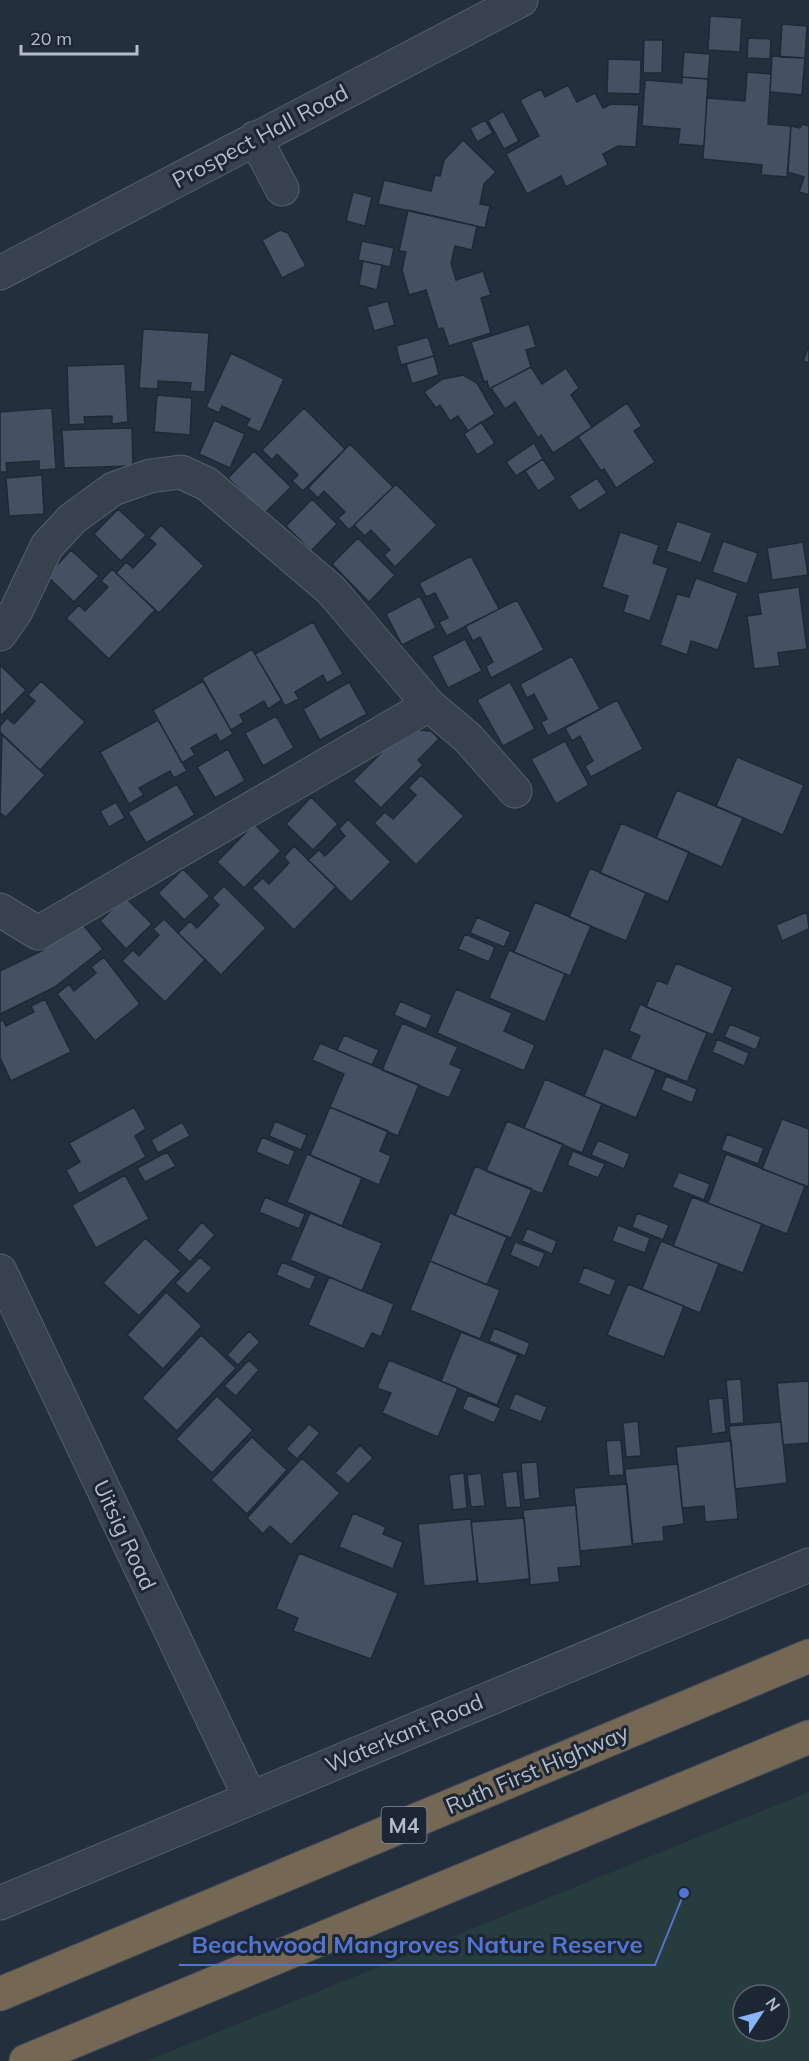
<svg xmlns="http://www.w3.org/2000/svg" width="809" height="2061" font-family="Mulish,sans-serif">
<style>
.green{fill:#263c3f;fill-rule:evenodd}
.building{fill:#455162;stroke:#1f2835;stroke-width:1.5}
.lines{fill:none;stroke-linecap:round;stroke-linejoin:round}
.minor-casing{stroke:#565f6c;stroke-width:35}
.motorway-casing{stroke:#434c59;stroke-width:35}
.minor{stroke:#38414e;stroke-width:33}
.motorway{stroke:#746855;stroke-width:33}
.labels{text-anchor:middle;dominant-baseline:central;stroke-width:6;stroke-linejoin:round;paint-order:stroke}
.shield{fill:#1d2633;stroke:#878f9c;stroke-width:1.5}
.shield-label{font-size:21px;font-weight:bold;fill:#b4bcc9}
.street-label{font-size:22px;fill:#b4bcc9;stroke:#1d2633}
.leader{fill:none;stroke:#5274d3;stroke-width:2}
.callout-dot{fill:#5274d3;stroke:#1d2633;stroke-width:2}
.callout-label{font-size:24px;text-anchor:middle;font-weight:bold;fill:#5274d3;stroke:#1d2633;stroke-width:6;stroke-linejoin:round;paint-order:stroke}
</style>
<rect width="100%" height="100%" fill="#242f3e"/>
<path class="green" d="M809,1792V2061H147ZM743,1995H779V2031H743Z"/>
<path class="building" d="M710,16L742,18L740,52L708,50Z
M782,24L807,26L805,58L780,57Z
M748,38L771,39L770,59L747,58Z
M644,40H663L662,73H643Z
M684,52L710,54L708,79L682,77Z
M772,56L805,58L802,95L770,92Z
M608,59L641,60L640,94L607,93Z
M747,72L771,74L768,124L791,126L787,177L761,175L762,165L703,159L707,98L745,101Z
M682,77L708,79L704,146L678,144L680,129L642,126L645,80L682,83Z
M568,85L577,102L595,93L603,108L611,104L639,105L636,147L618,146L603,154L608,165L566,187L561,176L527,194L506,154L539,136L520,100L541,89L545,97Z
M503,111L519,141L504,149L488,120Z
M485,120L493,133L477,142L470,128Z
M802,124L809,126V195L799,192L804,177L788,172L791,126L800,128Z
M463,140L496,172L484,184L480,204L490,206L485,228L378,204L384,180L431,191L435,175L440,176L444,160Z
M353,192L372,197L365,226L346,221Z
M408,210L477,226L472,250L455,246L451,263L456,280L483,271L491,295L481,298L491,333L449,346L443,328L438,329L426,290L409,295L402,270L406,252L399,251Z
M280,230L288,233L306,266L282,278L262,240Z
M362,241L394,248L390,267L358,260Z
M363,261L382,265L377,290L359,285Z
M388,301L395,325L374,331L367,307Z
M529,324L536,347L526,350L531,367L489,389L487,381L484,382L471,342Z
M143,329L209,333L205,392L190,391L191,383L158,381V389L139,388Z
M428,337L434,356L401,365L396,346Z
M809,345V363L803,361Z
M231,353L284,379L260,432L246,426L250,419L222,406L219,413L206,407Z
M434,356L439,375L412,384L406,364Z
M125,364L128,422L112,424V416L84,417L85,424L69,425L67,366Z
M531,367L542,384L566,368L579,388L571,395L592,427L553,453L541,435L538,438L515,402L505,409L491,388Z
M463,375L477,383L495,414L468,431L458,416L450,421L440,405L436,408L424,392L443,379Z
M157,395L192,398L190,435L154,432Z
M627,403L642,426L634,431L655,462L616,488L604,469L601,471L578,437Z
M52,408L56,469L39,470V461L6,463L7,472H0V412Z
M304,408L345,449L303,491L292,481L298,475L277,454L272,460L262,450Z
M214,420L245,434L230,468L199,454Z
M481,422L495,443L477,455L464,434Z
M132,428L133,466L64,468L62,430Z
M534,443L543,459L516,476L506,462Z
M350,444L393,487L349,530L338,518L345,512L324,491L318,498L308,488Z
M254,451L291,487L264,514L228,478Z
M543,459L556,479L538,491L525,471Z
M42,475L44,514L9,516L6,478Z
M597,478L607,493L579,511L569,496Z
M396,484L437,525L395,567L384,555L390,550L371,530L365,536L354,525Z
M312,499L337,524L311,551L286,526Z
M118,509L146,535L121,561L94,534Z
M677,521L712,533L701,563L666,551Z
M161,525L204,566L159,613L116,573L126,562L133,568L156,544L149,538Z
M620,532L659,545L653,563L668,568L650,621L623,612L628,596L602,587Z
M358,538L395,575L369,602L332,564Z
M723,541L758,553L747,584L712,572Z
M803,542L808,575L772,580L767,548Z
M71,550L99,576L74,602L47,576Z
M471,556L499,609L447,636L439,622L448,618L435,593L426,597L419,583Z
M112,569L155,610L109,659L66,618L79,605L85,611L108,587L101,581Z
M696,578L738,593L718,650L691,641L687,655L660,645L677,594L689,597Z
M799,587L807,649L778,653L780,666L754,669L747,616L761,614L758,593Z
M420,596L436,628L402,645L386,614Z
M517,600L544,650L491,678L486,666L493,662L480,637L473,641L465,626Z
M313,622L343,674L327,683L323,675L295,692L299,699L285,706L255,654Z
M465,639L482,671L448,688L432,656Z
M252,649L282,700L268,709L264,701L240,715L244,722L231,730L202,678Z
M572,656L600,709L548,736L541,722L547,719L534,694L527,698L520,684Z
M0,665L26,690L2,715L0,714Z
M41,681L85,722L40,770L0,733V726L7,718L14,724L35,701L28,695Z
M203,681L233,734L220,742L216,734L191,748L195,755L182,763L153,710Z
M349,682L367,714L320,740L303,709Z
M510,682L535,729L503,746L477,700Z
M617,700L643,749L591,777L585,766L593,761L580,736L572,741L565,728Z
M276,716L294,748L263,766L245,733Z
M158,720L187,771L174,778L170,771L139,788L144,795L129,804L100,752Z
M419,730L431,731L439,739L418,760L423,765L381,808L353,781L390,744L391,746Z
M2,734L45,775L6,817L0,813Z
M565,741L589,785L556,804L531,759Z
M228,749L245,781L215,798L197,767Z
M737,757L804,785L783,835L716,806Z
M421,775L464,816L416,865L374,823L385,812L393,819L416,795L408,788Z
M177,784L195,815L146,843L128,812Z
M677,790L743,818L722,867L656,838Z
M311,797L338,824L313,850L286,824Z
M116,802L125,818L109,827L100,811Z
M348,819L391,862L351,902L308,860L319,850L325,856L345,836L339,829Z
M621,823L689,852L668,902L600,873Z
M254,824L281,851L244,888L217,862Z
M294,846L336,887L294,930L252,888L263,878L269,884L289,863L284,857Z
M590,868L646,893L626,941L569,917Z
M183,869L210,896L184,920L158,893Z
M224,886L266,928L221,975L178,933L190,921L197,928L219,905L212,898Z
M125,897L152,924L126,949L100,921Z
M535,902L591,926L570,976L514,952Z
M807,912L809,929L782,941L776,925Z
M477,917L511,932L504,947L470,933Z
M164,919L205,960L165,1002L122,961L133,950L139,956L159,935L153,929Z
M80,921L103,949L55,987L0,1014V971L41,951Z
M465,934L495,947L489,962L458,949Z
M509,950L565,974L545,1022L489,998Z
M104,957L140,1004L95,1041L57,994L69,984L74,991L96,973L91,967Z
M676,963L733,987L713,1035L646,1007L657,980L667,984Z
M456,989L512,1013L504,1031L535,1045L524,1071L437,1033Z
M45,999L71,1052L11,1081L0,1058V1021L3,1020L6,1026L34,1012L31,1006Z
M400,1001L432,1015L426,1029L394,1015Z
M640,1004L707,1033L687,1082L630,1059L640,1036L629,1031Z
M402,1023L458,1047L450,1064L462,1069L449,1098L382,1070Z
M730,1024L761,1037L756,1050L724,1037Z
M344,1035L379,1050L372,1065L337,1050Z
M717,1039L749,1053L744,1066L712,1052Z
M320,1043L419,1085L398,1136L330,1107L344,1074L312,1060Z
M604,1048L656,1070L636,1118L584,1096Z
M666,1076L697,1089L692,1103L661,1090Z
M545,1079L602,1104L582,1153L524,1128Z
M134,1107L146,1129L135,1136L146,1157L79,1194L66,1170L80,1162L69,1143Z
M330,1107L388,1131L380,1151L391,1156L379,1185L310,1155Z
M782,1119L809,1129V1187L762,1169Z
M275,1121L307,1135L301,1150L269,1136Z
M507,1121L563,1144L542,1194L486,1171Z
M182,1122L190,1136L158,1153L151,1140Z
M727,1134L764,1148L758,1164L721,1150Z
M262,1137L295,1151L289,1166L256,1152Z
M598,1140L630,1154L624,1169L591,1155Z
M573,1151L605,1164L598,1178L567,1165Z
M167,1152L176,1166L145,1182L137,1168Z
M307,1154L362,1178L342,1226L287,1202Z
M726,1154L805,1186L787,1234L708,1203Z
M475,1166L532,1189L511,1238L455,1215Z
M679,1172L710,1184L704,1200L672,1187Z
M125,1175L149,1219L96,1248L72,1205Z
M265,1197L305,1214L299,1229L259,1212Z
M692,1197L762,1224L743,1273L673,1246Z
M310,1213L382,1243L362,1291L290,1260Z
M450,1213L507,1237L487,1285L430,1261Z
M637,1213L669,1225L663,1240L632,1227Z
M202,1222L215,1235L190,1262L177,1250Z
M618,1225L650,1238L645,1253L612,1241Z
M527,1228L557,1241L552,1254L522,1241Z
M145,1238L181,1271L139,1316L103,1283Z
M661,1241L719,1264L700,1313L642,1289Z
M515,1242L545,1253L539,1268L510,1255Z
M200,1257L212,1268L188,1294L175,1283Z
M430,1261L500,1290L480,1339L410,1310Z
M282,1262L316,1276L310,1290L276,1275Z
M584,1267L616,1280L610,1296L578,1283Z
M329,1277L394,1304L381,1337L372,1333L364,1349L308,1325Z
M628,1284L684,1306L664,1357L607,1335Z
M166,1292L202,1326L163,1369L127,1335Z
M494,1328L530,1343L525,1356L489,1341Z
M249,1331L260,1342L238,1365L227,1355Z
M461,1332L518,1355L497,1405L441,1381Z
M201,1335L236,1368L177,1431L142,1398Z
M249,1360L259,1370L236,1396L224,1386Z
M389,1360L458,1388L438,1437L382,1413L391,1393L377,1388Z
M741,1379L744,1423L730,1424L726,1380Z
M809,1381V1443L783,1445L777,1383Z
M515,1393L547,1407L541,1422L509,1409Z
M468,1395L501,1408L494,1423L462,1409Z
M217,1396L253,1430L212,1473L176,1439Z
M723,1398L726,1432L712,1434L708,1399Z
M638,1421L641,1456L626,1457L623,1423Z
M781,1422L787,1483L735,1489L729,1426Z
M309,1424L320,1433L297,1459L286,1449Z
M252,1437L287,1470L247,1514L211,1480Z
M621,1440L624,1475L609,1476L606,1441Z
M731,1441L738,1519L705,1522L704,1506L682,1508L676,1447Z
M360,1445L373,1458L348,1484L335,1473Z
M302,1458L340,1493L291,1545L270,1526L263,1534L247,1518Z
M537,1462L540,1498L524,1500L521,1463Z
M678,1464L684,1524L663,1527L664,1541L632,1544L625,1469Z
M517,1471L521,1507L506,1508L502,1473Z
M464,1473L467,1508L453,1510L449,1475Z
M481,1473L485,1506L471,1507L467,1475Z
M627,1484L633,1546L580,1551L574,1488Z
M576,1505L581,1566L558,1568L560,1582L530,1585L523,1510Z
M353,1513L386,1527L383,1534L403,1542L393,1569L339,1547Z
M524,1518L530,1579L478,1584L471,1522Z
M471,1519L477,1581L424,1586L418,1524Z
M299,1553L398,1593L371,1659L293,1631L298,1618L276,1609Z"/>
<g class="lines">
<g class="minor-casing">
<path id="minor" d="M255,138L282,189
M0,273L521,0
M0,634L16,611L47,546L72,519L113,489L150,476L181,472L207,484L331,590L429,705L468,738L515,791
M0,910L38,933L429,705
M0,1271L250,1798
M0,1903L809,1565"/>
</g>
<g class="motorway-casing">
<path id="motorway" d="M0,1994L809,1656
M26,2061L809,1737"/>
</g>
<use href="#minor" class="minor"/>
<use href="#motorway" class="motorway"/>
</g>
<g class="labels">
<rect class="shield" x="381.5" y="1807" width="45" height="36" rx="4.5"/>
<g class="shield-label">
<text x="404" y="1825">M4</text>
</g>
<g class="street-label">
<text transform="translate(260 136) rotate(-28)">Prospect Hall Road</text>
<text transform="translate(125 1535) rotate(65)">Uitsig Road</text>
<text transform="translate(404 1733) rotate(-23)">Waterkant Road</text>
<text transform="translate(537 1769) rotate(-23)">Ruth First Highway</text>
</g>
</g>
<path class="leader" d="M684 1893L655 1965H179"/>
<circle class="callout-dot" cx="684" cy="1893" r="6"/>
<g class="callout-label">
<text x="417" y="1953">Beachwood Mangroves Nature Reserve</text>
</g>
<g transform="translate(761 2013) rotate(54)"><circle r="28" fill="#1d2633" stroke="#59626f" stroke-width="1.5"/>
<path d="M0-4.5L10 22L0 15L-10 22Z" fill="#8ab4f8"/>
<text y="-9" font-size="16" font-weight="bold" text-anchor="middle" fill="#b4bcc9">N</text>
</g>
<path d="M21 45v9h116v-9" fill="none" stroke="#b4bcc9" stroke-width="3"/>
<text x="30" y="45" font-size="18" fill="#b4bcc9" stroke="#1d2633" stroke-width="4.5" paint-order="stroke">20 m</text>
</svg>
